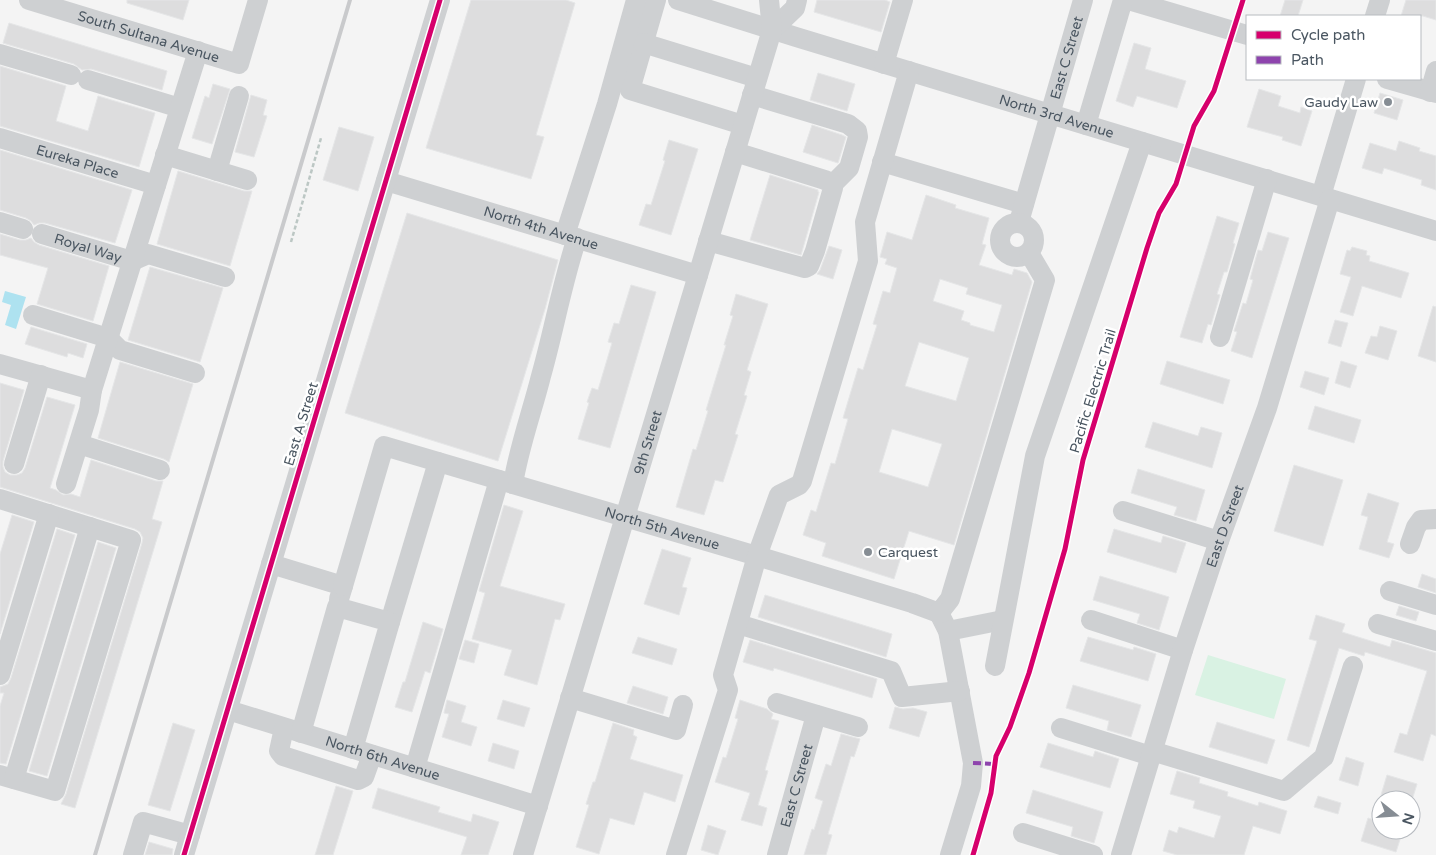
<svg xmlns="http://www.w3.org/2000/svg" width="1436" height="855" font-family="'Varela Round',sans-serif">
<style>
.green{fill:#d9f2e3}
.water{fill:#aee2f0}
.building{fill:#ddddde;stroke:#e5e6e7;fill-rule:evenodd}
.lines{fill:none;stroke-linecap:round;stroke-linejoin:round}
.path{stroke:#bcc7c4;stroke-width:2.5;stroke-dasharray:4 2.5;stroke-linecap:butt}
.minor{stroke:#ced0d2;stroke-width:20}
.rail{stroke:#c9cacc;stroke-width:4}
.quiet{stroke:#8e44ad;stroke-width:4;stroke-dasharray:8 4;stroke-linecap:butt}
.cycleway-casing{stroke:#fff;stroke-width:8}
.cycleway{stroke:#d6006c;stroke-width:5}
.poi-dot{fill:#868d94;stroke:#fff;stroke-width:2}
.labels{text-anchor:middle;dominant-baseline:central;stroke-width:5;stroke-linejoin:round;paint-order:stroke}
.street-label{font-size:14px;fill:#4a5661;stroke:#fff}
.poi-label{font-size:14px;fill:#4a5661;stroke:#fff;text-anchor:end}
</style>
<rect width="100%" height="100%" fill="#f4f4f4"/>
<path class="green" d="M1208,655L1286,679L1274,719L1195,695Z"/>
<path class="water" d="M5,291L26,297L16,329L5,325L11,305L2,302Z"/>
<path class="building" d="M127,0H189L183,20L127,3Z
M471,0H566L575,3L536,135L544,137L531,179L426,148Z
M817,0H885L890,2L881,32L814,12Z
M1285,0H1303L1298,16H1280Z
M1406,0H1436V20L1423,16H1401Z
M9,23L167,71L162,90L91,69L82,70L74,64L3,43Z
M1134,43L1151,48L1145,69L1186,81L1177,108L1137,96L1133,107L1116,101Z
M0,66L66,86L56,121L88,131L98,96L155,113L139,167L0,126Z
M818,73L855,84L847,111L810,100Z
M213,84L230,89L212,144L192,138L205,96L209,98Z
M1259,89L1281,96L1278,106L1300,113L1301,107L1312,111L1301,146L1282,140L1283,137L1247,127Z
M1380,93L1403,100L1397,120L1374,113Z
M251,95L267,100L263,115L267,116L254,157L235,152Z
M812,125L842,135L846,137L838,163L803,152Z
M339,127L374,137L358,191L323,180Z
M669,140L698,149L671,235L639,225L646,204L651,205L665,161L663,160Z
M1399,141L1420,148L1419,151L1436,156V190L1421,185L1422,180L1384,168L1382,174L1362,168L1370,143L1396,151Z
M0,150L132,190L115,243L45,223H39L34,225L31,221L26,218L0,210Z
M178,171L244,191H252L230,266L157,244Z
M770,175L818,190V192H819L801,255L750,240Z
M926,195L956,205L955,208L989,218L982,244L986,245L979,265L1012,275L1014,269L1027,273L1032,282L954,545L909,531L894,579L822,556L826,543L803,535L811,510L816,512L831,463L835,464L848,419L843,418L858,368L863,370L877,325L873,324L883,291L890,293L897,268L885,264L887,259L880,257L887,232L912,240ZM940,279L968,288L966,294L1002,305L994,332L970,325V323L961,320L964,311L933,301ZM919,342L969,358L956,401L905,386ZM892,429L942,444L928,487L879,472Z
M407,213L558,260L545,309L498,461L345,413Z
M1217,216L1239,223L1233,243L1235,244L1227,272H1224L1217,294L1220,295L1211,325L1208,324L1202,343L1180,337Z
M1268,232L1289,238L1252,358L1231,351L1237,332L1234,331L1243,303L1246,304L1253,280L1250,279L1258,250L1262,251Z
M0,234L20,240H26L31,238L34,242L39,245L109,266L93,321L37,304L48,268L0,255Z
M829,246L842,250L833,279L817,274L820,270Z
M1352,247L1367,251L1366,255L1370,256L1369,261L1409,273L1401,298L1362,286L1353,316L1340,312L1351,277L1340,274L1347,250L1350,251Z
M150,267L223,288L200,362L128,340Z
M631,285L656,292L610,448L578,439L589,403L587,402L592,388L598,390L612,343L608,342L614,323L619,324Z
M736,294L768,304L747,370L751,372L744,395L747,396L735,434L738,435L723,482L715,480L704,515L676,507L693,449L696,450L708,411L706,410L726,345H724L733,316L730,315Z
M1433,306L1436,307V362L1418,356Z
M1335,320L1348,323L1341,347L1328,343Z
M1380,326L1397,331L1388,360L1365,353L1371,336L1377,337Z
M31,327L87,344L83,358L68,353L67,357L25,344Z
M1167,361L1230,380L1223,404L1160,384Z
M1341,361L1357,366L1350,388L1335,383Z
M120,362L193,384L169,462L164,459L98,438Z
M1305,371L1329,378L1324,395L1300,387Z
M0,383L24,390L3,461V467L5,472L10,475H17L22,473L25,468L47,397L75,405L50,488L56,490L63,495L71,494L80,497L91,460L156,481H163L152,519L162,522L75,808L61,804L66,794L142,543L143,538L140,532L135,529L0,487Z
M1315,406L1361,420L1354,443L1308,429Z
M1153,422L1198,436L1201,427L1222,433L1212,468L1145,447Z
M1294,465L1343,480L1323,546L1274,531Z
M1138,469L1205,490L1196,521L1174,515L1177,507L1131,493Z
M1368,493L1399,503L1387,542L1394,544L1389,558L1359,549L1368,517L1361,515Z
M504,505L523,511L500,586L565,604L560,620L555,619L537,685L504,675L512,650L472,639L485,593L479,591Z
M12,515L34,522L0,634V554Z
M57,529L75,535L6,764L0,763V706L4,693H0V687L8,684L11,678Z
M1114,529L1161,543L1163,536L1186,543L1176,573L1107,552Z
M98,542L116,548L47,776L29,771Z
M662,549L691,558L682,587L687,588L679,615L644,604Z
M1422,574L1436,579V593L1418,587Z
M1100,576L1169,597L1159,630L1137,623L1140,614L1093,600Z
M765,595L892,634L886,657L758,617Z
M1399,606L1419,612L1416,621L1396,615Z
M1316,615L1345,624L1342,632L1390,647L1392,640L1436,653V736L1431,734L1423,761L1394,752L1400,733L1407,735L1427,671L1365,652L1364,656L1339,648L1309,747L1287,740L1317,641L1309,639Z
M423,622L443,629L430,673L425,671L412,712L395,707L403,682H405Z
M638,637L677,649L672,665L632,653Z
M1088,637L1133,650L1134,647L1156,654L1148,681L1080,661Z
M465,640L479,644L474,663L459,659Z
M750,640L877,679L872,698L774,668L773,671L743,662Z
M1073,685L1141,705L1131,737L1107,730L1109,721L1066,708Z
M633,686L668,697L663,714L627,703Z
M447,700L466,706L461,722L477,727L471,746L442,737L449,714L444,713Z
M503,700L530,708L524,727L497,719Z
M740,700L767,709L773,714L771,719L779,721L765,770L768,771L758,805L767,808L762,826L741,820L750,793L715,782L723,757L726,758L738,719L735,718Z
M895,707L903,709L913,708L927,712L919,737L889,728Z
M1217,722L1275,740L1267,764L1209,747Z
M173,723L195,730L170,811L148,805Z
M613,723L634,730L633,735L637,737L630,759L683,775L675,802L644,792L634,825L610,818L599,854L576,847L589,805L586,804L593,782H595Z
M841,734L860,739L854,757L851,756L828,834L832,835L826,855H804L812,829L814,830L823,801L815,798L826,764L831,766Z
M493,743L519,751L514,769L488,761Z
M1048,743L1093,757L1095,751L1119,759L1110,788L1040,767Z
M1346,757L1364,763L1358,786L1339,780Z
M1177,771L1200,778L1199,783L1228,792L1227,796L1258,806L1259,802L1287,811L1280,834L1253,826L1244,855H1177L1163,851L1169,830L1177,833L1179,827L1214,838L1221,816L1193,808L1195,801L1170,794Z
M1387,775L1417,784L1412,800H1399L1381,795Z
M336,786L353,791L333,855H315Z
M378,788L440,807L438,812L471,822L473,814L499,822L488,855H461L467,837L372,808Z
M1033,790L1103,812L1094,843L1071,836L1073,827L1026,813Z
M1318,796L1341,803L1338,814L1314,807Z
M1368,818L1381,822V830H1403L1396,852L1361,841Z
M708,825L726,831L718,855L701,850Z
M149,842L173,849L172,855H145Z"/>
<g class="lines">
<path class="path" d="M291,242L321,138"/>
<g class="minor">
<path id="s1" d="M29,0L239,64L258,0"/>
<path d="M656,0L630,90L743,125"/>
<path id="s2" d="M678,0L796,37L1436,231"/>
<path d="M1128,0L1247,35"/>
<path d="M1375,16L1380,0"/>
<path d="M772,30L795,8L797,0"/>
<path d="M643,43L757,78"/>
<path d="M0,54L71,75"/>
<path d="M884,64L903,0"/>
<path d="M1387,79L1436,93"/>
<path d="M88,80L180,108"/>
<path d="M1430,92L1436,71"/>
<path d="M752,95L848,124L857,131L858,137L849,168L833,184"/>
<path d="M1086,125L1123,0"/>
<path id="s3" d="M0,138L156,185"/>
<path d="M165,155L247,180"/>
<path d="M882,162L1024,204"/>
<path d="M217,171L239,96"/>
<path id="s4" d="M386,181L698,275"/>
<path d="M1321,196L1356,79"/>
<path d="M0,222L23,229"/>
<path id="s5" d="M1019,222L1083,0"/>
<circle cx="1017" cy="240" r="17"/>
<path id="s6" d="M42,234L132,261L148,254L225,277"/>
<path d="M565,235L607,104L636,0"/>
<path d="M708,241L805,268L809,266L815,251L833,188V184L825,180L735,152"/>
<path d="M33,315L108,338L120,350L195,373"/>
<path d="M1220,337L1267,179"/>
<path d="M0,364L92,390"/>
<path d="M79,444L160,470"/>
<path d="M14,464L41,375"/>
<path d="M66,484L89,410L92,390L198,51"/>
<path d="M513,484C519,447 532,412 541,376C554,330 562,283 577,238"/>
<path d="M0,499L131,540L55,791L0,775"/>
<path d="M1123,511L1219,541"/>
<path d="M1410,544L1416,527L1421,520L1436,519"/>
<path d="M271,564L343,586L339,599"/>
<path id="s7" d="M343,586L384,446L757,556L912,603L939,613"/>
<path d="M1390,591L1436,605"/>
<path d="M939,613L950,599L1045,280L1029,253"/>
<path d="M939,613L948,631L973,763L971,786L950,855"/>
<path d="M1091,620L1183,650"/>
<path d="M390,622L438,462"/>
<path d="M738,624L891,671L902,697L960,691"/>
<path d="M1378,624L1436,641"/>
<path d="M948,631L1003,620"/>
<path d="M995,666L1035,456L1142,142"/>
<path d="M0,675L49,514"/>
<path d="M570,698L676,730L683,705"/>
<path d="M777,703L858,727"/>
<path id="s8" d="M228,710L538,806"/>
<path d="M284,728L279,751L283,756L358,780L364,777L372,755"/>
<path d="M1061,728L1151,756"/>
<path d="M301,733L337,607L390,622L353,749"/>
<path d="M1152,751L1284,791L1324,757L1353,666"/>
<path d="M415,768L499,480"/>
<path d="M14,779L90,527"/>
<path d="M1023,833L1093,855"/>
<path d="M133,855L143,822L190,835"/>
<path d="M184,855L440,0"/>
<path id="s9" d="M523,855L772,30L769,0"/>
<path d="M676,855L728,690L723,675L757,556L779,495L799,485L802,481L868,261L865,222L909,71"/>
<path id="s10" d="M777,855L816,715"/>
<path id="s11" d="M1121,855L1183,650L1219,541L1267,408L1330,199"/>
</g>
<path class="rail" d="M95,855L350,0"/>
<path class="quiet" d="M973,763L995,764"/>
<g class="cycleway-casing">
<path id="cycleway" d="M184,855L440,0
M973,855L991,793L996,756L1010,727L1029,673L1065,549L1083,460L1147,248L1159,213L1176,184L1194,126L1214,91L1243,0"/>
</g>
<use href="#cycleway" class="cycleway"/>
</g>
<g class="poi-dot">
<circle cx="1388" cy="102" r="5"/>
<circle cx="868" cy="552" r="5"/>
</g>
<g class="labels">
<g class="street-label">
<text stroke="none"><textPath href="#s1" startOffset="125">South Sultana Avenue</textPath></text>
<text stroke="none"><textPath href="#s5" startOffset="171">East C Street</textPath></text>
<text stroke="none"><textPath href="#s2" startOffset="396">North 3rd Avenue</textPath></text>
<text stroke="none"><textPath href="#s3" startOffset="81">Eureka Place</textPath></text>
<text stroke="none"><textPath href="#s4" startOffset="162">North 4th Avenue</textPath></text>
<text stroke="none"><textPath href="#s6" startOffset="48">Royal Way</textPath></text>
<text transform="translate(1093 391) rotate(-73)">Pacific Electric Trail</text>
<text transform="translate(301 424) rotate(-73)">East A Street</text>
<text stroke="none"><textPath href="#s9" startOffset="431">9th Street</textPath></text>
<text stroke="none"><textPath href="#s11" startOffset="345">East D Street</textPath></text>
<text stroke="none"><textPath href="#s7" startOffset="436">North 5th Avenue</textPath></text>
<text stroke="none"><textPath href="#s8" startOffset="162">North 6th Avenue</textPath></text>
<text stroke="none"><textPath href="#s10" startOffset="72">East C Street</textPath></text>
</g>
<g class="poi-label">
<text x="1378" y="102">Gaudy Law</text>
<text x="878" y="552" text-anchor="start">Carquest</text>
</g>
</g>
<rect x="1246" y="15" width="175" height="65" fill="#ffffff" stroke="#b7bbc0"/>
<rect x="1256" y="31" width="25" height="8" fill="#d6006c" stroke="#b7bbc0"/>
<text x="1291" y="40" font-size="15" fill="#4a5661">Cycle path</text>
<rect x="1256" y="56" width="25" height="8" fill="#8e44ad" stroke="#b7bbc0"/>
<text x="1291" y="65" font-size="15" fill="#4a5661">Path</text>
<g transform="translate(1396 815) rotate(107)"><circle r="24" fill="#ffffff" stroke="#b7bbc0"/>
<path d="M0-4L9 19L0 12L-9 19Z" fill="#868d94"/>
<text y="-8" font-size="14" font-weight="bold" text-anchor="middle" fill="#4a5661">N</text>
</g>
</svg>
